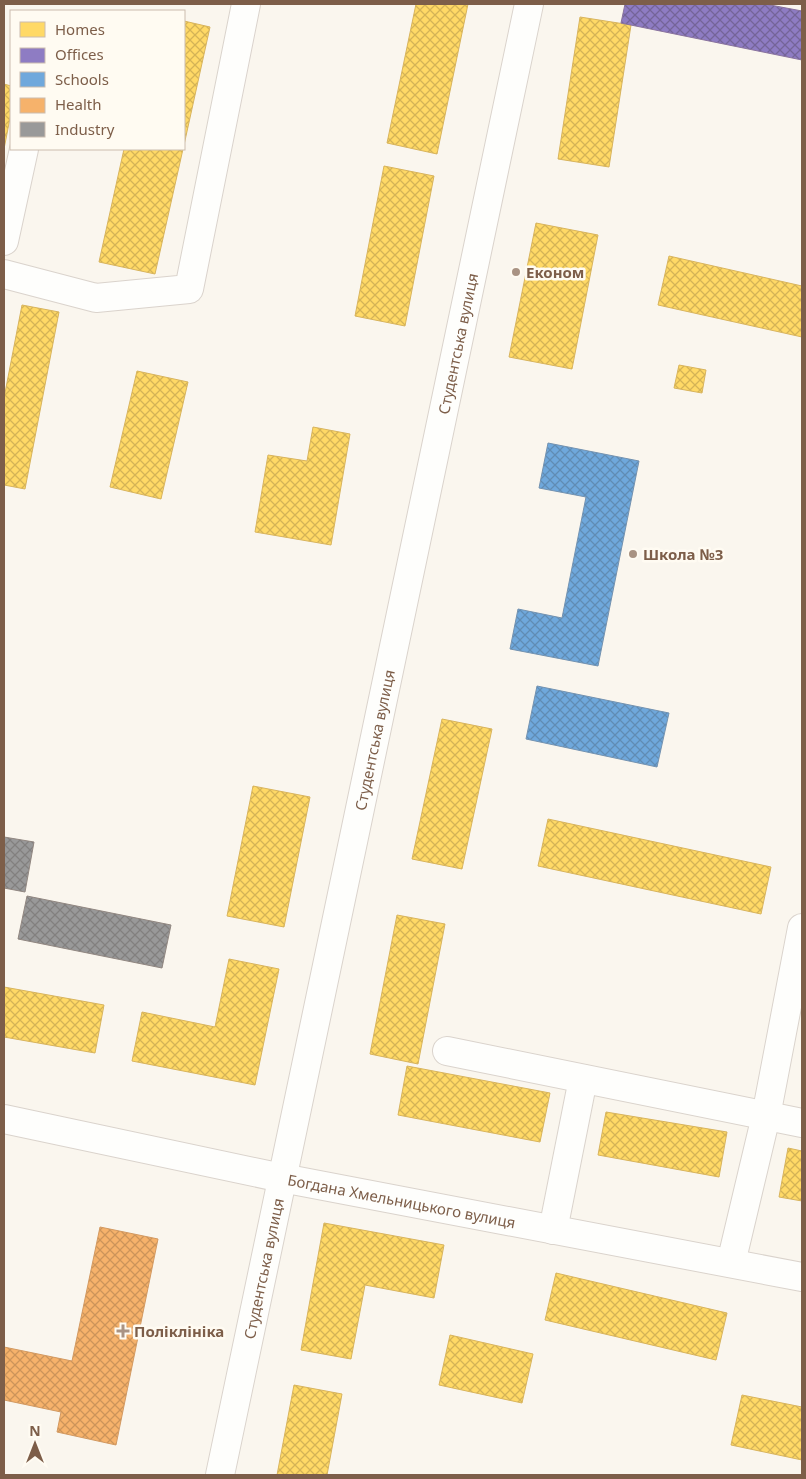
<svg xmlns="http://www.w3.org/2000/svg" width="806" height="1479" font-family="'Noto Sans',sans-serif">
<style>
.homes{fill:url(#homes-cross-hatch);stroke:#d8b45d}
.offices{fill:url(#offices-cross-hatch);stroke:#89739e}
.schools{fill:url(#schools-cross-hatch);stroke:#7392b0}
.health{fill:url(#health-cross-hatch);stroke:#d29961}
.industry{fill:url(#industry-cross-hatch);stroke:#918781}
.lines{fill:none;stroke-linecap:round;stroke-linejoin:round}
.minor-casing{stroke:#dad3cc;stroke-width:30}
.minor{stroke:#fefefc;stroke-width:28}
.poi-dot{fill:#a99383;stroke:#fffbf2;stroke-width:2}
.labels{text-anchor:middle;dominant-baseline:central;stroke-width:5;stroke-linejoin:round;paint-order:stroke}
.poi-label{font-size:15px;font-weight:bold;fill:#7d5e49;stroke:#fffbf2;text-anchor:start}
.street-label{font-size:15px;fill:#7d5e49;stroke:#fffbf2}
</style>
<defs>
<pattern id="homes-cross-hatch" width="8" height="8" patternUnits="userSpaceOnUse" patternTransform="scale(1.25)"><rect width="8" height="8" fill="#ffd966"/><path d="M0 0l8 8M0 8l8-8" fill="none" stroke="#d4b356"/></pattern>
<pattern id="offices-cross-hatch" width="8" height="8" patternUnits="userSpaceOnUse" patternTransform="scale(1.25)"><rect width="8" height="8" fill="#8e7cc3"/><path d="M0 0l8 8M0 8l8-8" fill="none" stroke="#746498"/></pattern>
<pattern id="schools-cross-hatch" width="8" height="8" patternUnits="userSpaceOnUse" patternTransform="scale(1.25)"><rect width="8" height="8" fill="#6fa8dc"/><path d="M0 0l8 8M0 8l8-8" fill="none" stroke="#608cb4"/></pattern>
<pattern id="health-cross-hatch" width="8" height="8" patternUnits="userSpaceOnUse" patternTransform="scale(1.25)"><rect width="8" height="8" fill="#f6b26b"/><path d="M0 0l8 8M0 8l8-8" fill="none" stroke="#cc945a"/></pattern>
<pattern id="industry-cross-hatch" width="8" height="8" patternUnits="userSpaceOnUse" patternTransform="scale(1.25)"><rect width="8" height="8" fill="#999"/><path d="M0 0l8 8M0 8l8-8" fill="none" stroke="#82807f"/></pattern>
</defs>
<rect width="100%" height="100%" fill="#faf6ee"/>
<path class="homes" d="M416,4H468L437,154L387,143Z
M580,17L631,25L609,167L558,159Z
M184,21L210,27L184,145Z
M4,84L11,86V113L4,149Z
M124,149H183L155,274L99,262Z
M384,166L434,176L405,326L355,316Z
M536,223L598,235L572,369L509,357Z
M669,256L802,286V337L658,305Z
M22,305L59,312L25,489L4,485V398Z
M679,365L706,370L702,393L674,388Z
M137,371L188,382L161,499L110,487Z
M313,427L350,434L331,545L255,532L268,455L307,461Z
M442,719L492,729L462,869L412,859Z
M253,786L310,797L284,927L227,916Z
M548,819L771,867L761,914L538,866Z
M397,915L445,924L418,1064L370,1054Z
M229,959L279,969L255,1085L132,1061L142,1012L215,1027Z
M4,987L104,1005L95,1053L4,1037Z
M407,1066L550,1093L540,1142L398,1115Z
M606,1112L727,1132L719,1177L598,1155Z
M788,1148L802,1151V1201L779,1197Z
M324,1223L444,1245L434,1298L365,1285L351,1359L301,1350Z
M556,1273L727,1313L716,1360L545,1320Z
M450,1335L533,1354L522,1403L439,1385Z
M294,1385L342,1394L327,1475H277Z
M742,1395L802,1407V1460L731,1445Z"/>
<path class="offices" d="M625,4H765L802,11V60L621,23Z"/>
<path class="schools" d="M548,443L639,461L598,666L510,649L518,609L562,618L586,497L539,488Z
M537,686L669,713L657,767L526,739Z"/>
<path class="health" d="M100,1227L158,1239L116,1445L57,1432L61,1412L4,1400V1347L72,1361Z"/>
<path class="industry" d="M4,837L34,842L25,892L4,888Z
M27,896L171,925L162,968L18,939Z"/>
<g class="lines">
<g class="minor-casing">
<g id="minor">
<path d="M4,241L24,149"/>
<path d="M4,274L96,298L189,289L246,4"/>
<path d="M447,1051L802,1123"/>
<path id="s1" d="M4,1119L282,1178L802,1277"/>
<path d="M553,1230L583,1079"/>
<path d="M731,1263L766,1116L802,928"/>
<path id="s2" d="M220,1475L529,4"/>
</g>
</g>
<use href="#minor" class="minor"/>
</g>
<g class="poi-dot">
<circle cx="516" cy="272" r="5"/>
<circle cx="633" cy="554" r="5"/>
<path d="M120.5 1323.5h5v5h5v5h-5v5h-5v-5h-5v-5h5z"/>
</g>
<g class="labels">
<g class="poi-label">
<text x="526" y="272">Економ</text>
<text x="643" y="554">Школа №3</text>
<text x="134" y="1331">Поліклініка</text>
</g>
<g class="street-label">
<text stroke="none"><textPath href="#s2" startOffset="1156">Студентська вулиця</textPath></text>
<text stroke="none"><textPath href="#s2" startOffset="751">Студентська вулиця</textPath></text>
<text stroke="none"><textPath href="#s1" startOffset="406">Богдана Хмельницького вулиця</textPath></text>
<text stroke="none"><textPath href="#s2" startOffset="211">Студентська вулиця</textPath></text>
</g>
</g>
<rect width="806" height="1479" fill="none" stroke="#7d5e49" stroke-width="10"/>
<rect x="10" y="10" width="175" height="140" fill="#fffbf2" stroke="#cbbcae"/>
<rect x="20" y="22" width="25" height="15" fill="#ffd966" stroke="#cbbcae"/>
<text x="55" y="35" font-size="15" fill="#7d5e49">Homes</text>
<rect x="20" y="48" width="25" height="15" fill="#8e7cc3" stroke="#cbbcae"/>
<text x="55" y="60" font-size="15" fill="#7d5e49">Offices</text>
<rect x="20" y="72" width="25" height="15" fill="#6fa8dc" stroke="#cbbcae"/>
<text x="55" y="85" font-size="15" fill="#7d5e49">Schools</text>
<rect x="20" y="98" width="25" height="15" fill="#f6b26b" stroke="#cbbcae"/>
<text x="55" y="110" font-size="15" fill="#7d5e49">Health</text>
<rect x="20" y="122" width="25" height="15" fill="#999999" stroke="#cbbcae"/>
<text x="55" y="135" font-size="15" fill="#7d5e49">Industry</text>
<g transform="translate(35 1444)" stroke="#fffbf2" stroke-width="4" paint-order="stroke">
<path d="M0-4L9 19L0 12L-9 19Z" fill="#7d5e49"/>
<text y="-8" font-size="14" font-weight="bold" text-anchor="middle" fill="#7d5e49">N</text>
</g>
</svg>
